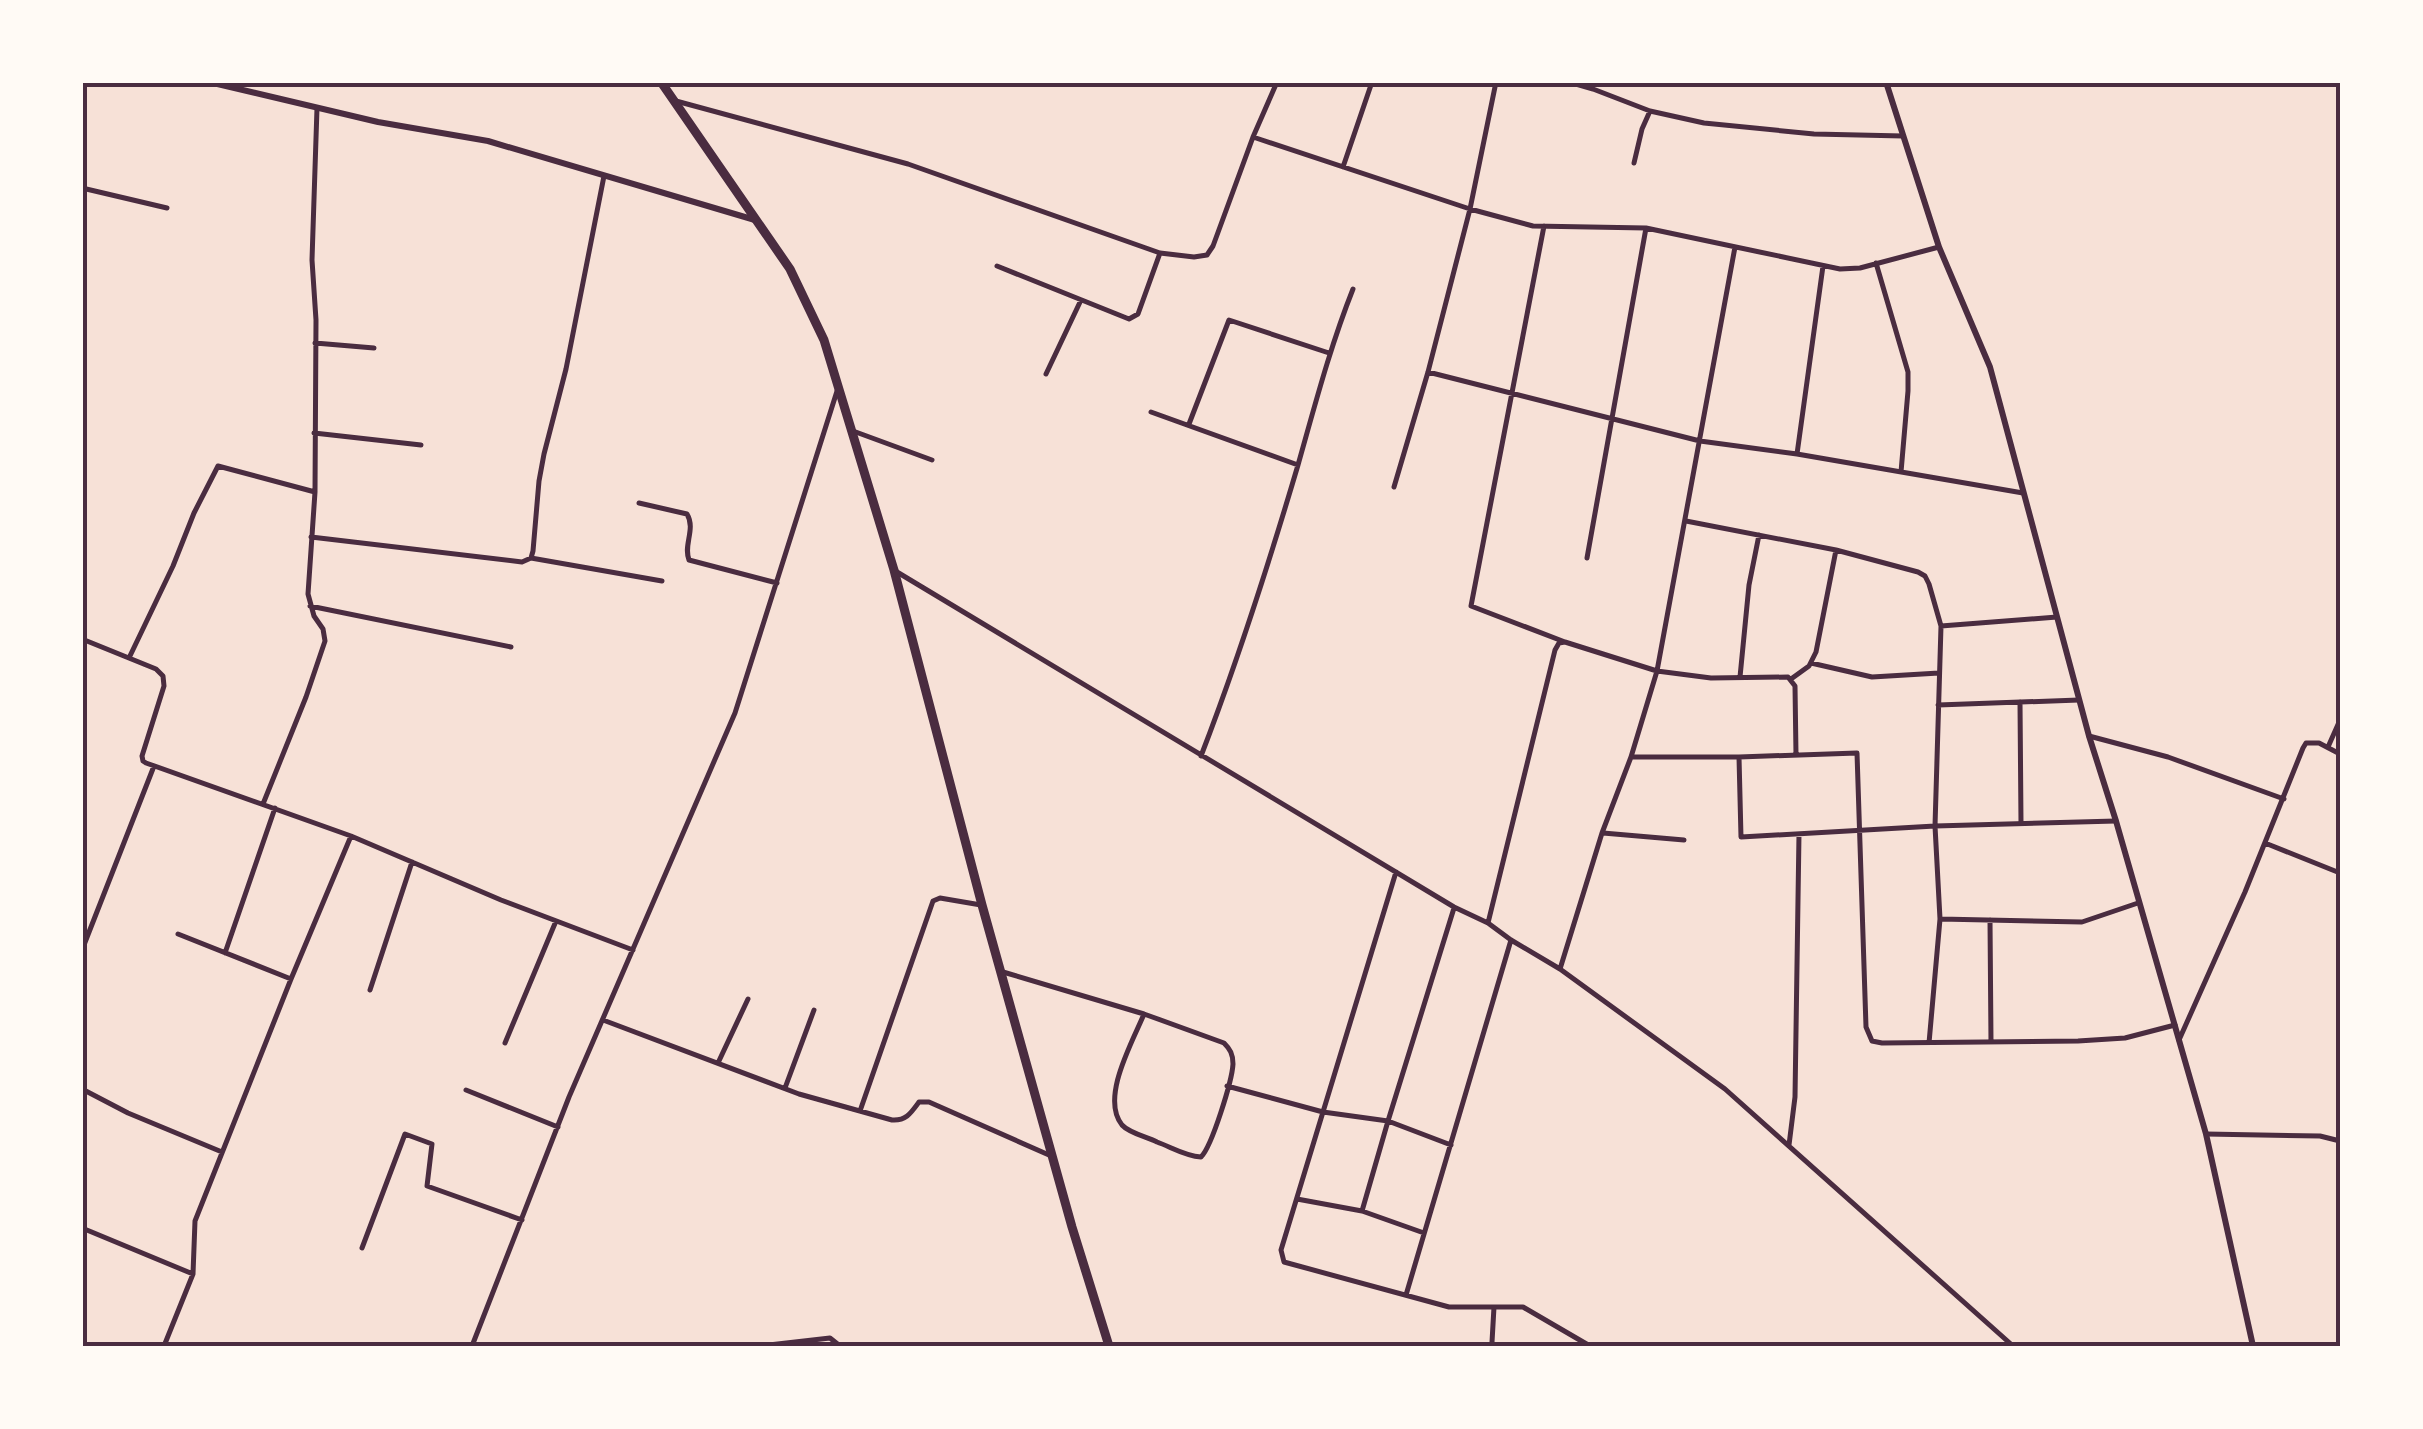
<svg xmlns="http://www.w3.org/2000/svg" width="2423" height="1429" font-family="'Alegreya Sans',sans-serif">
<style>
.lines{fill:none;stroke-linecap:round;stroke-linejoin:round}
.minor{stroke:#4a2c40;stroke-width:5}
.tertiary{stroke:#4a2c40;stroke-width:6}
.primary{stroke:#4a2c40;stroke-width:9}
.neatline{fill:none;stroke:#4a2c40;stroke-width:4}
</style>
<rect width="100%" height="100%" fill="#f7e1d7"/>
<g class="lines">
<path class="minor" d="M1569,82L1593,89L1650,111L1704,123L1814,134L1903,136
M676,101L908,164L1160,253L1194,257L1207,255L1213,246L1253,137L1470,209L1533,226L1646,228L1840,269L1860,268L1939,247
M1253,137L1277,82
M1634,163L1642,129L1650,111
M1343,167L1372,82
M82,188L167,208
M1544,226L1471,606L1565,642
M1876,263L1908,372V391L1901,472
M997,266L1129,319L1138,314L1160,253
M315,343L374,348
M1428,372L1700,441L1797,454L2023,493
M1046,374L1081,300
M1151,412L1298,465
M1189,424L1229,320L1329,353
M853,431L932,460
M314,433L421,445
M1797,454L1823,266
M1394,487L1428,372L1470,209L1496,82
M639,503L687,514C696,529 683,545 689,560L777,583
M1686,521L1836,550L1918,572L1925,576L1929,584L1941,626L1935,826L1940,919L2082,922L2138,903
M311,537L522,562L531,558L533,551L539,481L544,454L566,369L604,176
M531,558L662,581
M1587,558L1646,228
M897,572L1454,907L1488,923L1511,940L1560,969L1725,1089L2013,1346
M310,606L511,647
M1941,626L2057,617
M82,639L156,669L163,676L164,686L142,756L143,761L146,763L351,836L501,900L633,950
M129,658L173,566L194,513L218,466L315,492
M1811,663L1872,677L1939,673
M1740,677L1749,585L1759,535
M1791,679L1809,666L1816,652L1836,550
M2020,702L2021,823
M1938,705L2079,700
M2089,736L2168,757L2284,799
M2328,747L2340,720
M1201,756C1238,660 1269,563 1298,465C1315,405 1330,347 1353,289
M1631,757H1739L1857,753L1866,1027L1872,1041L1882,1043L2078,1041L2125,1038L2175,1025
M1739,757L1741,837L1935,826L2116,821
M263,804L306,697L325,641L323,629L314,616L308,594L315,492L316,320L312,260L317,108
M1603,833L1684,840
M2265,843L2340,873
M1396,872L1281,1250L1284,1262L1449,1307H1523L1590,1346
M1990,920L1991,1042
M1488,923L1555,650L1559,643L1565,642L1657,671L1711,678L1788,677L1795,686L1796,755
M178,934L291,979
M82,950L154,766
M225,953L275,808
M1560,969L1602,833L1631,757L1657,671L1735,247
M1003,972L1144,1014L1224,1043C1230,1049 1233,1054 1233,1064C1232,1081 1212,1146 1201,1157C1185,1156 1171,1147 1157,1142C1147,1137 1129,1133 1122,1125C1100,1098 1133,1041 1144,1014
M370,990L412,862
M603,1020L799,1094L892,1120C906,1121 911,1113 919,1102H929L1049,1155
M2179,1040L2245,892L2303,748L2306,743H2319L2340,754
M505,1043L556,921
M1929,1043L1940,919
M718,1063L748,999
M1227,1086L1323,1112L1388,1121L1451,1145
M785,1088L814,1010
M82,1089L128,1113L222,1152
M466,1090L558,1127
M860,1111L933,901L940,898L981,905
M2206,1134L2320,1136L2340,1141
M1789,1145L1795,1097L1799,834
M1297,1199L1362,1211L1424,1233
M1362,1211L1388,1121L1454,908
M82,1228L193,1274
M362,1248L405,1134L432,1144L427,1186L522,1220
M1406,1295L1511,940
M1494,1307L1492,1342L1494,1346
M164,1346L193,1274L195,1221L291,979L351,836
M472,1346L569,1097L735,713L838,388
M759,1346L830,1338L840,1346"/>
<path class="tertiary" d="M209,82L378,122L488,141L755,220
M1886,82L1939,247L1990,367L2089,736L2116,821L2206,1134L2253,1346"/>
<path class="primary" d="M661,82L790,269L824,340L894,570L982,905L1072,1227L1109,1346"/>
</g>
<rect width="2423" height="1429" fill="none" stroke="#fffaf5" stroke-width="170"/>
<rect x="85" y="85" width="2253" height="1259" class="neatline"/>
</svg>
